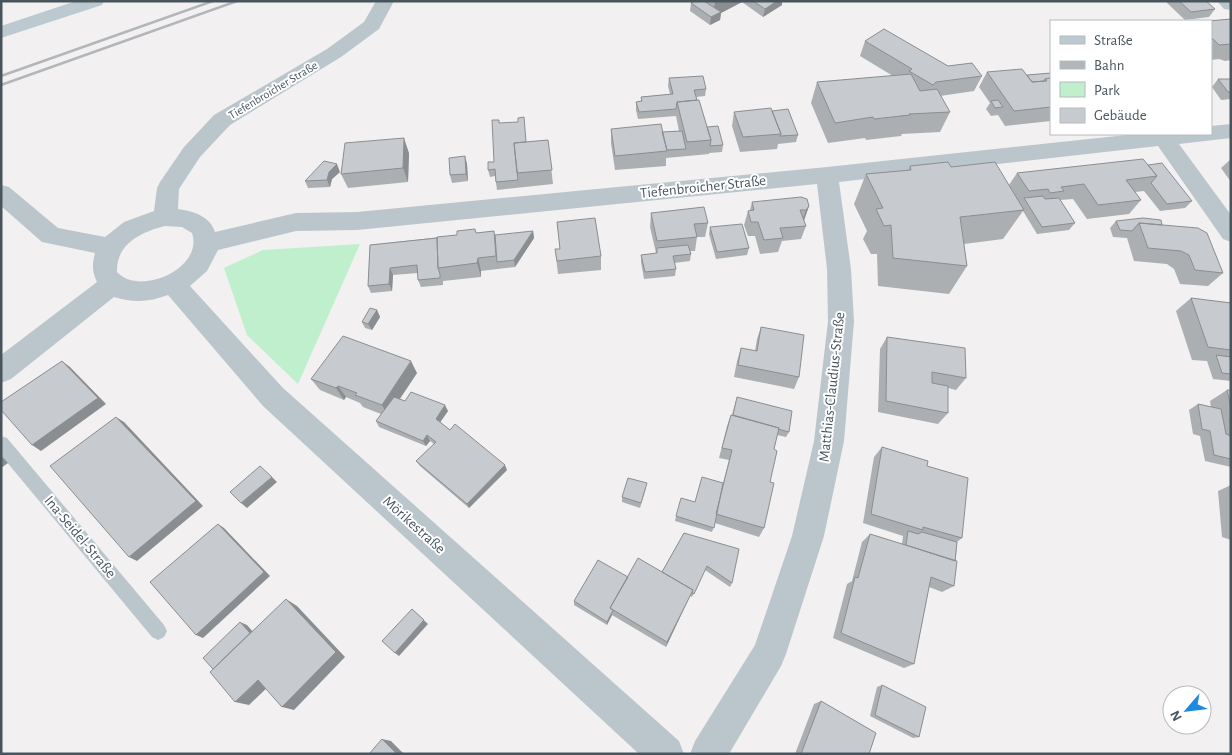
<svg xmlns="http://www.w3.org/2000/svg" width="1232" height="755" font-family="'Alegreya Sans',sans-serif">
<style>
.green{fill:#bfefcc}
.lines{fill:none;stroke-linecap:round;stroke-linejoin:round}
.service{fill:#bbc6cc;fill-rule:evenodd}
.minor{fill:#bbc6cc;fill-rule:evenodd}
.secondary{fill:#bcc9d1;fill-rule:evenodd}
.rail{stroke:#b2b6ba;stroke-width:2.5}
.wall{fill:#abafb2}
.shaded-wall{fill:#8b8e91}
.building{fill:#c7cbcf;stroke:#8b8e91}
.labels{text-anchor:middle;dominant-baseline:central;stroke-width:4;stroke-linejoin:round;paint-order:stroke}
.far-street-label{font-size:12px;fill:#48555d;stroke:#fff}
.street-label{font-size:15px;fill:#48555d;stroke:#fff}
</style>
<rect width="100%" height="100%" fill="#f2f0f0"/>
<path class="green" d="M360,244L298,384L247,335L224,268L263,250Z"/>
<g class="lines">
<path class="service" d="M1,436L7,438L164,625L167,631L164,637L158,640L152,637L1,455Z"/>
<path class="minor" d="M376,1H394L379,29L341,57L230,125L200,157L179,189L178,209C193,211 210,216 215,232L296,213L357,212L827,167L1136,134H1211V126L1231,124V138L1179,144L1231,215V242L1223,239L1158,146L839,182L851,269L854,321L844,441L824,536L786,654L781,666L729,754H690L695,741L755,645L792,536L814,441L828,321L827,269L817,184L357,230L296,231L218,250L207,271L190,286L283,388L679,741L684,754H639L263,406L168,295C149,302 134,303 114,297L11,379L1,383V355L97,282C92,271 92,265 95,253L42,242L1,206V185L9,187L58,228L105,237L124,222L154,211L157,188L160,182L184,147L214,115L327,49L364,22ZM165,226L182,227L192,233C204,268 140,297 117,272C116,244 141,232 165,226Z
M1217,1H1231V10L1224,9Z"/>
<path class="secondary" d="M76,1H104L102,5L1,38V26Z"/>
<path class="rail" d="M1,76L213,1
M1,85L237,1"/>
</g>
<path class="wall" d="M692,1H782V5L763,17L742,2L721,13L720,20L710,25L690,11L691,3L693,2Z
M1165,1H1206L1215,9L1209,17L1185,20Z
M1231,19V60L1225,61L1219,59L1211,60V21Z
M865,41L948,66L982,76L974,91L940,96L950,112L940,132L902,134L901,136L866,140L865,138L828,143L811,103L817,82L893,76L860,56Z
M987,72L1027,75L1051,73V121L1005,126L998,115L991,116L986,109L990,103L979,87Z
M669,78L706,89L705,96L696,97L707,127L723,145L722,152L709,153V154L666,158V166L615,170L611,143V129L662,132L679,131L676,116L638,119L636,110V102L641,101V97L670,94L668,86Z
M1218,79H1231V99L1221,100L1212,87Z
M772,111L798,135L796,142L778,144L777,149L740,152L732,126L734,112Z
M499,123L527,142L548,140L553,184L497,190L495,176L490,177L488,170L494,162Z
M409,153L408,182L348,188L341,174Z
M465,156L467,164L468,181L452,183L450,175Z
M1231,159V182L1221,168Z
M1148,165L1192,201L1185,208L1160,211L1144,191L1135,192L1141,200L1129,214L1087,219L1073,199L1060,200L1075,223L1069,230L1037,234L1023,211L1003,239L964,244L967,266L949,294L878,286L877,254H871L863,239L867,231L854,204L866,174L908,170L910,166L951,167L1009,185L1017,173Z
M340,172L332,179L330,187L308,188L305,181Z
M752,202L809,206L804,221L806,226L801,239L782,241L778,252L760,254L755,236H748L744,225L748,211L750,210Z
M651,213L708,223L705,237H697L695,251H690L691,254L690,261L674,263L676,269L675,276L644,279L641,262V255L656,253L650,227Z
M1116,221L1162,225L1223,273L1208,286L1180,284L1174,269L1167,264L1134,261L1127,238L1113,237L1110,228Z
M557,222L601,256V270L558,274L555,249H560Z
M710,227L749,248L747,255L716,259L709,234Z
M494,231L495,236L533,231L534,238L515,267L481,271V277L443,281V285L421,287L418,280V273L393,275L392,291L371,293L368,286L370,245Z
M1191,298L1231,303V381L1213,379L1207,361L1192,360L1176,311Z
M377,310L380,317L372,330L365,328L362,322Z
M761,327L799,377L794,389L734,377L737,361L741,348L755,351L757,339Z
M887,337L966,378L956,390L948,388V413L938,424L878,412L880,349Z
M417,373L400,399L405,401L448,411L440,422L450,430L507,470L469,508L420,466L416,461L434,444L430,441L426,446L379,427L376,421L381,414L363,407L360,403L346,397L344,400L320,390L311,379Z
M1227,390H1231V467L1205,461L1200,436L1193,434L1189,410L1198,404L1211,407L1210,401Z
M737,397L789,432L786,437L777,435L774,449L764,528L759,537L715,523L712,532L675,521L676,516L695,502L723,483L729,460L719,458L727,426L731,415H732Z
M882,447L927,466L962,538L957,542L954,586L942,592L929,587L914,664L904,668L833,638L847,584L852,581L862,542L870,534L902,544L903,536L863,523L874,457Z
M1231,485V540L1222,537L1218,491Z
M646,488L640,508L622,502V497Z
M684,533L732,583L730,587L705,570L692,597L690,596L666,647L612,615L607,625L574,605V601L628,577L662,572Z
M882,685L919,737L913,738L870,716L877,687Z
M821,701L869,754H795L814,704Z"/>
<path class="shaded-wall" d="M715,1H743L742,2L721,13L720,20L710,25L711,17L713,16Z
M777,1H782V5L763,17L765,9Z
M404,138L409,153L408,182L403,168Z
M465,156L467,164L468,181L466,174Z
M337,164L340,172L332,179L330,187L327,180L329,172Z
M809,206L804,220L801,224L806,210Z
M533,231L534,238L515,267L514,260Z
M478,258L481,271V277L477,263Z
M390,268L393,275L392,291L389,284Z
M377,310L380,317L372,330L368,324Z
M62,361L70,367L106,404L41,451L32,445Z
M411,361L417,373L388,416L382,405Z
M338,386L346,397L344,400L336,388Z
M445,405L448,411L439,424L436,419Z
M116,417L124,422L203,506L137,561L129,557Z
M427,435L430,441L426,446L423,441Z
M1,455L8,463L1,468Z
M505,465L507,470L469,508L467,504Z
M272,477L277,482L247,508L241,503Z
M218,524L224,528L270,576L203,638L196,635Z
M693,590L690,596L666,647L667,642Z
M286,599L297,606L345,657L294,710L282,707Z
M412,609L428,624L399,656L395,653Z
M611,614L612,615L607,625V622Z
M240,622L247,625L261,641L224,676Z
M258,680L271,684L249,705L235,702Z
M382,739L391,741L404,754H397Z"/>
<path class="building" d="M695,1H704L721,12L711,17L691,3Z
M753,1H777L765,9Z
M1179,1H1206L1215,9L1191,12Z
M1231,19V44L1219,45L1211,37V21H1208Z
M884,29L948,66L972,63L982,76L936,82L933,85L909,71L912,69L865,41Z
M1022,69L1032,82L1047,81L1045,79L1051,78V107L1014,111L987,72Z
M1051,73V78L1045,79L1044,81L1032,82L1027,75Z
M911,74L920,91L937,89L950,112L909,114L910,115L874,119L873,117L835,123L817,82Z
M703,76L706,89L694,90L697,100L677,102L676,109L639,112L636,102L642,101L641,97L673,94L669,78Z
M1218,79H1231V92H1228Z
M699,100L711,140L687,142L677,102Z
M998,100L1003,107L995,108L991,101Z
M771,108L781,134L743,137L734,112Z
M788,109L798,135L780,136L781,134L772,111Z
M524,117L526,142L514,143L518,180L496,182L495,169L488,170V162H494L492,120H499V123L518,122V118Z
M661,124L667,151L615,156L611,129Z
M718,126L723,145L710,146L711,140L707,127Z
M682,131L686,149L667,150L662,132Z
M404,138L403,168L341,174L345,143Z
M548,140L552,170L517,173L514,143Z
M465,156L466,174L450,175L449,158Z
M1143,159L1157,176L1126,180L1141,200L1098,205L1084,184L1061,187L1064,191L1050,193L1048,189L1029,191L1017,173Z
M324,161L337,164L329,172L327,180L305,181Z
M948,162L951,167L995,162L1024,210L960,217L967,266L893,258L891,225L884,226L876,209L883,208L866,174L911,170L910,166Z
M1162,163L1192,201L1167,204L1151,183L1157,176L1148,165Z
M1043,196L1045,199L1059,198L1075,223L1042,227L1024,198Z
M801,197L807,199L809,206L806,210H800L806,226L780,228L783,238L764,240L758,222H751L748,211L754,210L752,202Z
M704,207L708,223L694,224L697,237L657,241L651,213Z
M595,218L601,256L557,261L555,249H560L557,222Z
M1143,218L1161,220L1162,225L1139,223L1132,231L1120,230L1116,221Z
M1139,223L1198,228L1207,233L1223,273L1195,270L1189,255L1181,251L1148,248Z
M742,224L749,248L717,252L710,227Z
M475,229L476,233L494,231L496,256L478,258L477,263L438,268L437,237L457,235V231Z
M533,231L514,260L497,262L495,235Z
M437,238L438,268L440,274V278L418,280L417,265L390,268L389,284L368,286L370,245Z
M688,245L691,254L673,256L676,269L645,272L641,255L657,253V248Z
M1191,298L1231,303V350L1208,347Z
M370,308L377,310L368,324L362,322Z
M761,327L804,335L799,377L738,365L741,348L757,351Z
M343,336L411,361L382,405L355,395L357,393L338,386L336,388L311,379Z
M887,337L965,348L966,378L932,372V383L948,386V413L886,401Z
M1216,355L1231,357V374L1222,373Z
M62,361L98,398L32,445L1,410V402Z
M1227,390H1231V407Z
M411,392L445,405L436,419L450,430L455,424L505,465L467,504L416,461L436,442L427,435L423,441L376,421L394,397L405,401Z
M737,397L792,411L789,432L778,429L779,428L733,415Z
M1198,404L1221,409L1226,434L1231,436V459L1214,455L1210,431L1202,429Z
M731,415L779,428L774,449L777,451L770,482L774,483L764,528L716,514L732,450L722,448Z
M116,417L196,501L129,557L50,466Z
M882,447L928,461L927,466L968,478L962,538L923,527V530L871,514Z
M260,466L272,477L241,503L230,492Z
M702,477L723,483L714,528L676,516L681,498L695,502Z
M628,478L647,483L641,503L622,497Z
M218,524L264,572L196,635L150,582Z
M908,531L918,534L922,532L957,542L955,561L906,545Z
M684,533L739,549L732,583L707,566L694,594L692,593L693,590L662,572Z
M870,534L957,561L954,586L931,577L914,664L841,633L855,577L858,578Z
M638,558L693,590L667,642L610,608Z
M598,560L628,577L610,608L613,610L607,622L574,601Z
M286,599L336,652L282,707L258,680L235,702L210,672Z
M412,609L424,620L395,653L382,641Z
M240,622L250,633L213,669L203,658Z
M882,685L926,707L919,737L875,715Z
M821,701L876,733L869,754H801Z
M382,739L397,754H369Z"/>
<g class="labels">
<g class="far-street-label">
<text transform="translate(273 90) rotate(-31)">Tiefenbroicher Straße</text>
</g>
<g class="street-label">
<text transform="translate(703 187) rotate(-6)">Tiefenbroicher Straße</text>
<text transform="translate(832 387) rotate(-84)">Matthias-Claudius-Straße</text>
<text transform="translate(414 525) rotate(42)">Mörikestraße</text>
<text transform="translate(80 537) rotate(50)">Ina-Seidel-Straße</text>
</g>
</g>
<rect width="1232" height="755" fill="none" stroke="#48555d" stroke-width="5"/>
<rect x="1050" y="20" width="162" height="115" fill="#ffffff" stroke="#b6bbbe"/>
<rect x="1060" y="36" width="25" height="8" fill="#bcc9d1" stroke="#b6bbbe"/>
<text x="1094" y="45" font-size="15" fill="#48555d">Straße</text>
<rect x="1060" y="61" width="25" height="8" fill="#b2b6ba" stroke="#b6bbbe"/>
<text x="1094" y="70" font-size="15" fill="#48555d">Bahn</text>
<rect x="1060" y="82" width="25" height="15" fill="#bfefcc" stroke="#b6bbbe"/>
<text x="1094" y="95" font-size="15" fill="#48555d">Park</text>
<rect x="1060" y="108" width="25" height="15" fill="#c7cbcf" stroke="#b6bbbe"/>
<text x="1094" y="120" font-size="15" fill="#48555d">Gebäude</text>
<g transform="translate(1187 710) rotate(242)"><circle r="24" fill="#ffffff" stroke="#b6bbbe"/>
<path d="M0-4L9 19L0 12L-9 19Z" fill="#1c8ae0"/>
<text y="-8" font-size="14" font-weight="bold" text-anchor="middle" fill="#48555d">N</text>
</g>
</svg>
